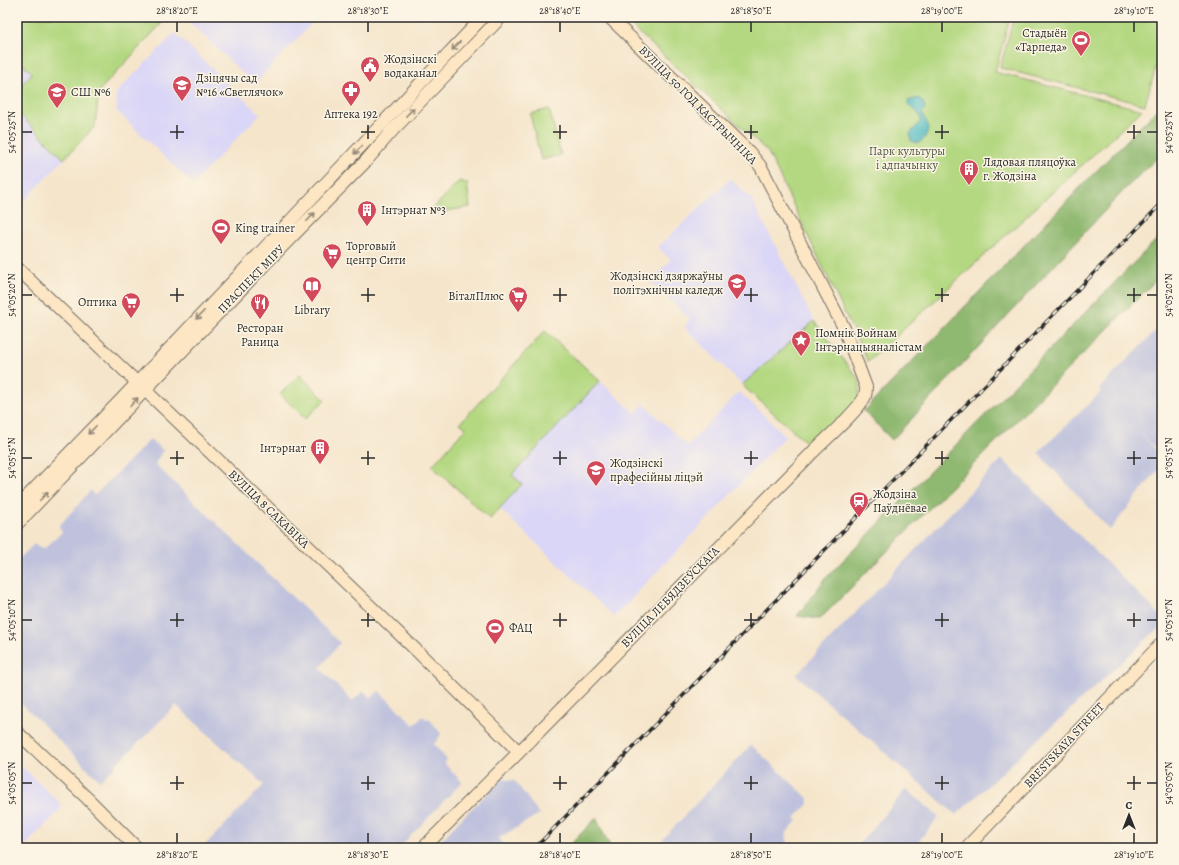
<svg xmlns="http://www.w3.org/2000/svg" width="1179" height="865" font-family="Alegreya,serif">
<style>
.built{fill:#dad6f7}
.industrial{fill:#c0c2dd}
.green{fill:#b4d881;stroke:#708256}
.forest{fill:#8fb86f;stroke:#5d724d}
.water{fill:#4ab9c1;stroke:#3a7276}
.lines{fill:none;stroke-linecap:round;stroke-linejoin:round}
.secondary-casing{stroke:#726c63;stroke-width:14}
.secondary{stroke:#fce6c4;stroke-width:12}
.rail-casing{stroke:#2b2b2b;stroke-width:3.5}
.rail{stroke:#fcf5e5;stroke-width:2;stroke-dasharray:6;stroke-linecap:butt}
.oneway{stroke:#948878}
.ticks{fill:none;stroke:#2b2b2b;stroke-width:1.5}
.labels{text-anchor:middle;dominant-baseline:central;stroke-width:3;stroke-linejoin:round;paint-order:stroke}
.poi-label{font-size:12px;fill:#2b2b2b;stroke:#fcf5e5;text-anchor:start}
.street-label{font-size:12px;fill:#2b2b2b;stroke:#fcf5e5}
.park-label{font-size:12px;fill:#4d5640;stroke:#fcf5e5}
.neatline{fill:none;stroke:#2b2b2b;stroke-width:1.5}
.ticks-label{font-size:10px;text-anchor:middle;fill:#2b2b2b}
</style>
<rect width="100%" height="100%" fill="#fcf5e5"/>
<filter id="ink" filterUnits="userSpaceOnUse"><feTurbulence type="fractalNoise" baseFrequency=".025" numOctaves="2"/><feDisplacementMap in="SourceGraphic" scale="8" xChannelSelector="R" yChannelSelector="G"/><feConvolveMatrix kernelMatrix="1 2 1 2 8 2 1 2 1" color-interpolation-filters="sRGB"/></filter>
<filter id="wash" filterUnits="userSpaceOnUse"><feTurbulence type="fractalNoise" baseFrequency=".012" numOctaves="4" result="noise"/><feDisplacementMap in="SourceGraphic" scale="16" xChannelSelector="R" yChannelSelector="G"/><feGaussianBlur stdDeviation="0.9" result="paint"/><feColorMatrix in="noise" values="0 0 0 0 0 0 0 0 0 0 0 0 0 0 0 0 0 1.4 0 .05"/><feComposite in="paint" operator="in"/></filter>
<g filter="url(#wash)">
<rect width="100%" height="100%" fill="#f5e5cb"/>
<path class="built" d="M17,17H155L161,24L99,91L95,126L17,209Z
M184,17H318L254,84Z
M175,33L260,114L193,184L117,111L116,93Z
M730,179L751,198L814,321L742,385L684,327L690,319L650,281L671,260L658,247Z
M545,331L635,413L644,404L687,446L739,392L786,436L614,617L500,509L490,519L432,466L466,428L460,423Z
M17,762L61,804V809L23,848H17Z"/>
<path class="industrial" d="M1162,324V455L1136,428L1162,457V465L1110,530L1038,453L1101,392L1099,389Z
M150,440L163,450L155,464L340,643L320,668L352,701L364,691L371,698L379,691L414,725L423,716L427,720L429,718L441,734L434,744L447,760L444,763L462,782L399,848H202L264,785L176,705L100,781L17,699V561L34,544L44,549L62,532L59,526L91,490L94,496Z
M1002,459L1162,617V625L956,815L796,675Z
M751,745L809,799V803L795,818L798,820L786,833L788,845L785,848H670L662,840Z
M502,779L515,781L539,814L499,838L505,846L502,848H434L459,821Z
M906,789L939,817L928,830L912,848H856Z
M821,842L827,848H807L811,844Z"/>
<path class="green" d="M17,17H155L161,24L99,91L95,126L64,159L17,112V90L32,73L17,59Z
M622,17H1010L995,72L1142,110L868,362L768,152Z
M1014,17H1162V46L1145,105L1000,68Z
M549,109L561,155L541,160L530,114Z
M459,181L467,183L470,207L428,214Z
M814,321L860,381L858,402L816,445L808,444L742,385Z
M545,331L600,381L512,475L522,484L490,519L432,466L466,428L460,423Z
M300,375L325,400L305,419L280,394Z"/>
<path class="forest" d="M1162,105V153L1124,190L892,440L864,411L1099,168Z
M1162,234V274L820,619L797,616L825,579Z
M596,818L611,848H567Z"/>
<path class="water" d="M918,98L923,102L925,107L922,113L929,127L925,138L919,143L911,141L910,133L918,125L921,120L918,113L908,105V101Z"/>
</g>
<g filter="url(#ink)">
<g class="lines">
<g class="secondary-casing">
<path id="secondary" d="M17,268L190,433L417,651L519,752
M17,507L121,400L483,17
M17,524L267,262L366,161L390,133L501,17
M17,732L87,798L137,848
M423,848L519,752L809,456C822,442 858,412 865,396C866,393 866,390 866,387L844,328L761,167L749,152L609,17
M966,848L1162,643"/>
</g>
<use href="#secondary" class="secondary"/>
<g class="rail-casing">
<path id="rail" d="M535,848L1162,203"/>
</g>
<use href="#rail" class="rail"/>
</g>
<defs><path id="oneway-shaft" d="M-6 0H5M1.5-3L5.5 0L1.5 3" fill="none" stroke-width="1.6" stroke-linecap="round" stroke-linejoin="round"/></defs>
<g class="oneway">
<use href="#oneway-shaft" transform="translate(456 46) rotate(133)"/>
<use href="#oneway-shaft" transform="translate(410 112) rotate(-46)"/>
<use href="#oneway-shaft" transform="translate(358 150) rotate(134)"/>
<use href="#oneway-shaft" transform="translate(311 217) rotate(-46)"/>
<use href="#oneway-shaft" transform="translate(200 315) rotate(134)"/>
<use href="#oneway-shaft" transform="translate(134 402) rotate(-48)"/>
<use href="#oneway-shaft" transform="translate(92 430) rotate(134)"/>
<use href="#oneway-shaft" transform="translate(44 496) rotate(-46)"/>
</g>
</g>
<path class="ticks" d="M177,22V32M368,22V32M560,22V32M751,22V32M942,22V32M1134,22V32M177,125V139M368,125V139M560,125V139M751,125V139M942,125V139M1134,125V139M22,132H32M170,132H184M361,132H375M553,132H567M744,132H758M935,132H949M1127,132H1141M1147,132H1157M177,288V302M368,288V302M560,288V302M751,288V302M942,288V302M1134,288V302M22,295H32M170,295H184M361,295H375M553,295H567M744,295H758M935,295H949M1127,295H1141M1147,295H1157M177,451V465M368,451V465M560,451V465M751,451V465M942,451V465M1134,451V465M22,458H32M170,458H184M361,458H375M553,458H567M744,458H758M935,458H949M1127,458H1141M1147,458H1157M177,613V627M368,613V627M560,613V627M751,613V627M942,613V627M1134,613V627M22,620H32M170,620H184M361,620H375M553,620H567M744,620H758M935,620H949M1127,620H1141M1147,620H1157M177,776V790M368,776V790M560,776V790M751,776V790M942,776V790M1134,776V790M22,783H32M170,783H184M361,783H375M553,783H567M744,783H758M935,783H949M1127,783H1141M1147,783H1157M177,833V843M368,833V843M560,833V843M751,833V843M942,833V843M1134,833V843"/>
<defs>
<g id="stadium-pin" transform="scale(1)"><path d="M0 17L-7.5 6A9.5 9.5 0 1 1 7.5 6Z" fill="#d1495b" stroke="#fcf5e5"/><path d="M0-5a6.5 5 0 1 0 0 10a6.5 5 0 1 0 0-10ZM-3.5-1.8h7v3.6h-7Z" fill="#fff"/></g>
<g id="civic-pin" transform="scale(1)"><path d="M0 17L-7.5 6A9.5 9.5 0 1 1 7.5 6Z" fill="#d1495b" stroke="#fcf5e5"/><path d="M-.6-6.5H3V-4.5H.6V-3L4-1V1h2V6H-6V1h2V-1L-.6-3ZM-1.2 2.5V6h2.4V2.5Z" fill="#fff"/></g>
<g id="school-pin" transform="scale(1)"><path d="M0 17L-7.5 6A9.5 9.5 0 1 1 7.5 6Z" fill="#d1495b" stroke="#fcf5e5"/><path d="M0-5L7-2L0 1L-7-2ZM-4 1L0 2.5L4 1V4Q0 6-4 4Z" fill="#fff"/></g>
<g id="pharmacy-pin" transform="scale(1)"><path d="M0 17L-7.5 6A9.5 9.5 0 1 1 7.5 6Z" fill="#d1495b" stroke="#fcf5e5"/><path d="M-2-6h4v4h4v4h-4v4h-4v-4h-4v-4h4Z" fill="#fff"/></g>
<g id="building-pin" transform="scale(1)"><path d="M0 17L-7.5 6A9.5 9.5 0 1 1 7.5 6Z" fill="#d1495b" stroke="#fcf5e5"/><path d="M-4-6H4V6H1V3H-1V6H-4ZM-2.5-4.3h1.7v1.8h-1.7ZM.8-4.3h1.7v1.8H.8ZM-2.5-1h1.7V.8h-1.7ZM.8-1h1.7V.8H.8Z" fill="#fff"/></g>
<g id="supermarket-pin" transform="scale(1)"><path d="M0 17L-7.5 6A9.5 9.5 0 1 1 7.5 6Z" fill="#d1495b" stroke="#fcf5e5"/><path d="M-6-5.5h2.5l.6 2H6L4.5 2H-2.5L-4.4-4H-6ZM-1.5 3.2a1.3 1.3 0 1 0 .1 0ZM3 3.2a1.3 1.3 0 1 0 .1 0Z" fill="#fff"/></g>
<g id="university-pin" transform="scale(1)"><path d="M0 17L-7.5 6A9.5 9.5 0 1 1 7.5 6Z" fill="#d1495b" stroke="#fcf5e5"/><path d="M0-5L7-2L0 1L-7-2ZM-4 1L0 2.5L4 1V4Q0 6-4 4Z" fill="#fff"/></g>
<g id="library-pin" transform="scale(1)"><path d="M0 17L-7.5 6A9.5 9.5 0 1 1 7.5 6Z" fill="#d1495b" stroke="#fcf5e5"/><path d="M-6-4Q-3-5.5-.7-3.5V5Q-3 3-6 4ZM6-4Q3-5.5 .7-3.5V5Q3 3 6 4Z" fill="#fff"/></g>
<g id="restaurant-pin" transform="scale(1)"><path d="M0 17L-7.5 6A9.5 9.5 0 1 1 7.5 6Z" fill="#d1495b" stroke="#fcf5e5"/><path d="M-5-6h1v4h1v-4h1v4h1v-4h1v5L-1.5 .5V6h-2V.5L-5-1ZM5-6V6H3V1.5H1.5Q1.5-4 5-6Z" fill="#fff"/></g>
<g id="sight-pin" transform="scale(1)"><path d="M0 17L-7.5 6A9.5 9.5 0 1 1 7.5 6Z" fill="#d1495b" stroke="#fcf5e5"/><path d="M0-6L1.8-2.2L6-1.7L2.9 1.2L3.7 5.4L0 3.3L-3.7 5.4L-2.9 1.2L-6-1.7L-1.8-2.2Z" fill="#fff"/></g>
<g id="station-pin" transform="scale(1)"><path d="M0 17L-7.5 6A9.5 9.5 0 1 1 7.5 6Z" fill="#d1495b" stroke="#fcf5e5"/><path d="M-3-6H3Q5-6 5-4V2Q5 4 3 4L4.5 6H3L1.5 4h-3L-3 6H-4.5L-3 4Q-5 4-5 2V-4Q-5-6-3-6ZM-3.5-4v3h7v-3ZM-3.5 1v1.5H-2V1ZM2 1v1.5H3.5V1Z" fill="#fff"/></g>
</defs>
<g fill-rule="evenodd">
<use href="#stadium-pin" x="1081" y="40"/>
<use href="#civic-pin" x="370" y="66"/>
<use href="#school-pin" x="182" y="85"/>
<use href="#pharmacy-pin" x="351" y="90"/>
<use href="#school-pin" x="57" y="92"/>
<use href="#building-pin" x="969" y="169"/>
<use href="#building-pin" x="367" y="210"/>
<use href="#stadium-pin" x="221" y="228"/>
<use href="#supermarket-pin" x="332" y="253"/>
<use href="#university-pin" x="737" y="283"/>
<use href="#library-pin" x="312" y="286"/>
<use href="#supermarket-pin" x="518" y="296"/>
<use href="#supermarket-pin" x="131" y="302"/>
<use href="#restaurant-pin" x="260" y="303"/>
<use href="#sight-pin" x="801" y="340"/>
<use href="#building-pin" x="320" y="448"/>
<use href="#university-pin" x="596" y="470"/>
<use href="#station-pin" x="859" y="501"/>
<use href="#stadium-pin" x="495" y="628"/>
</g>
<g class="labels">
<g class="poi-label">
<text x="1067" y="33" text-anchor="end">Стадыён<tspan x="1067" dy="14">«Тарпеда»</tspan></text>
<text x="384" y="59">Жодзінскі<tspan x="384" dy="14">водаканал</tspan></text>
<text x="196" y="78">Дзіцячы сад<tspan x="196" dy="14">№16 «Светлячок»</tspan></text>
<text x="71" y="92">СШ №6</text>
<text x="351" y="114" text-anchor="middle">Аптека 192</text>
<text x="983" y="162">Лядовая пляцоўка<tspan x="983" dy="14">г. Жодзіна</tspan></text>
<text x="381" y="210">Інтэрнат №3</text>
<text x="235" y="228">King trainer</text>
<text x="346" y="246">Торговый<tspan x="346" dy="14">центр Сити</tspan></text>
<text x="723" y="276" text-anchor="end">Жодзінскі дзяржаўны<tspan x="723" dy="14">політэхнічны каледж</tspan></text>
<text x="504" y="296" text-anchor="end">ВіталПлюс</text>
<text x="117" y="302" text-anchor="end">Оптика</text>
<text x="312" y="310" text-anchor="middle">Library</text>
<text x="260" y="328" text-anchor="middle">Ресторан<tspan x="260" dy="14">Раница</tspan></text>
<text x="815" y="333">Помнік Войнам<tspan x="815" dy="14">Інтэрнацыяналістам</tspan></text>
<text x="306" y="448" text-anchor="end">Інтэрнат</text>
<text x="610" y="463">Жодзінскі<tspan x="610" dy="14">прафесійны ліцэй</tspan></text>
<text x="873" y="494">Жодзіна<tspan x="873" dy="14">Паўднёвае</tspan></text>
<text x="509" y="628">ФАЦ</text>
</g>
<g class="street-label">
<text transform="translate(698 105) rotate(45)">ВУЛІЦА 50 ГОД КАСТРЫЧНІКА</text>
<text transform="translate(251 279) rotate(-46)">ПРАСПЕКТ МІРУ</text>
<text transform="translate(269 509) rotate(44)">ВУЛІЦА 8 САКАВІКА</text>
<text transform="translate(670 597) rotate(-46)">ВУЛІЦА ЛЕБЯДЗЕЎСКАГА</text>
<text transform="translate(1064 745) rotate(-47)">BRESTSKAYA STREET</text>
</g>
<g class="park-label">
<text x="907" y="151">Парк культуры<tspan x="907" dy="14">і адпачынку</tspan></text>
</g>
</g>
<rect width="1179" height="865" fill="none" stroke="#fcf5e5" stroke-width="44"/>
<g transform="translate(1129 815)" stroke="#fcf5e5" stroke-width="3" paint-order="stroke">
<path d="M0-3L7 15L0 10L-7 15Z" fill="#2b2b2b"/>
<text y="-6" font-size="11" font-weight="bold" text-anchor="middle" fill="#2b2b2b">С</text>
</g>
<rect x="22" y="22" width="1135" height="821" class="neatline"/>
<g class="ticks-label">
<text x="177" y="14">28°18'20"E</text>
<text x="368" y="14">28°18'30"E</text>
<text x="560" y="14">28°18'40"E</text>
<text x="751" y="14">28°18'50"E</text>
<text x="942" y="14">28°19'00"E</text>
<text x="1134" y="14">28°19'10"E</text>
<text transform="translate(11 132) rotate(-90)" y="4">54°05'25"N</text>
<text transform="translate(1168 132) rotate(-90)" y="4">54°05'25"N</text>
<text transform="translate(11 295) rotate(-90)" y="4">54°05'20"N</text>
<text transform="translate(1168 295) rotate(-90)" y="4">54°05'20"N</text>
<text transform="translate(11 458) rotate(-90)" y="4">54°05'15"N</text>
<text transform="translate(1168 458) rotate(-90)" y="4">54°05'15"N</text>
<text transform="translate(11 620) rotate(-90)" y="4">54°05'10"N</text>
<text transform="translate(1168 620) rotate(-90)" y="4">54°05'10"N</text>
<text transform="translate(11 783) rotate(-90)" y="4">54°05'05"N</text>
<text transform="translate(1168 783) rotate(-90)" y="4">54°05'05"N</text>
<text x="177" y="858">28°18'20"E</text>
<text x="368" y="858">28°18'30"E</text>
<text x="560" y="858">28°18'40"E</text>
<text x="751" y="858">28°18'50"E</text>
<text x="942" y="858">28°19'00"E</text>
<text x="1134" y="858">28°19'10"E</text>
</g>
</svg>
